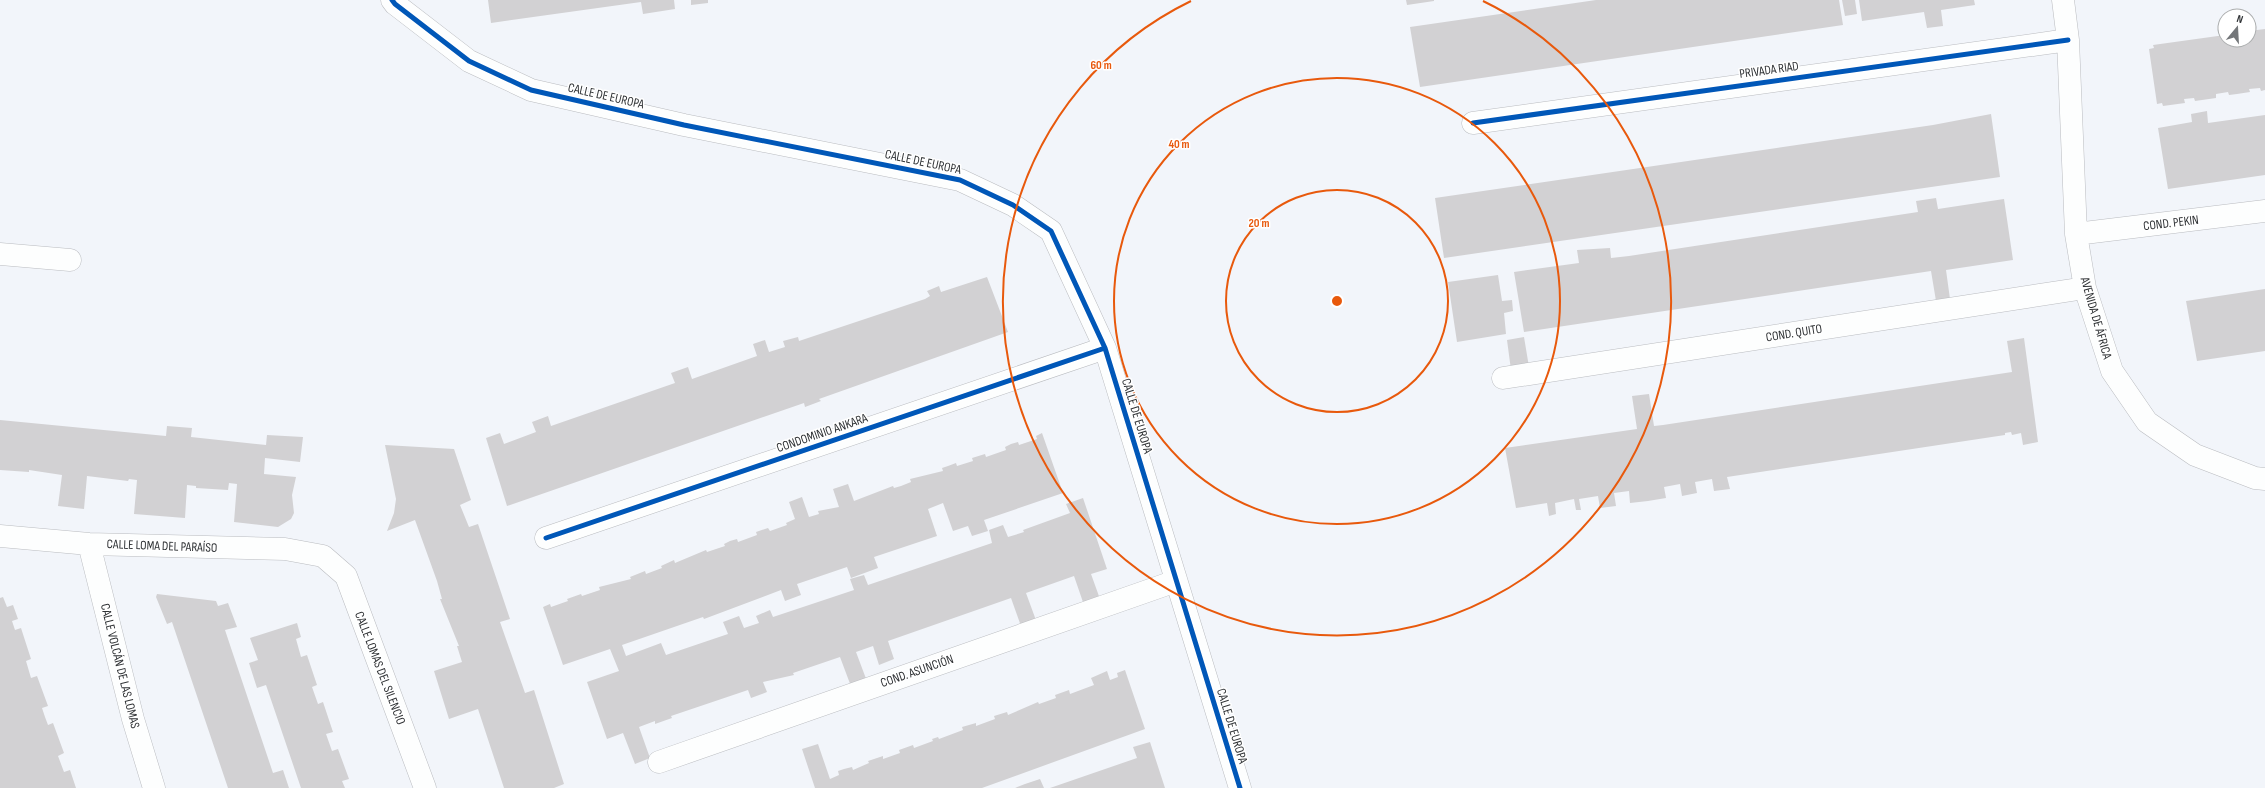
<svg xmlns="http://www.w3.org/2000/svg" width="2265" height="788" font-family="'Sofia Sans Condensed',sans-serif">
<style>
.building{fill:#d2d1d3}
.lines{fill:none;stroke-linecap:round;stroke-linejoin:round}
.minor-casing{stroke:#babcc0;stroke-width:23}
.minor{stroke:#fdfefe;stroke-width:22}
.cycleway-casing{stroke:#fff;stroke-width:8}
.cycleway{stroke:#0057b8;stroke-width:5}
.ring{fill:none;stroke:#e8590c;stroke-width:2}
.labels{text-anchor:middle;dominant-baseline:central;stroke-width:3;stroke-linejoin:round;paint-order:stroke}
.street-label{font-size:13px;fill:#2e3134;stroke:#fff}
.centre{fill:#e8590c;stroke:#fff;stroke-width:2}
.ring-label{font-size:12px;text-anchor:middle;font-weight:bold;fill:#e8590c;stroke:#fff;stroke-width:3;stroke-linejoin:round;paint-order:stroke}
</style>
<rect width="100%" height="100%" fill="#f2f5fa"/>
<path class="building" d="M488,0H674L675,9L643,14L641,2L491,23Z
M691,0H708V3L691,5Z
M1406,0H1434V1L1407,5Z
M1596,0H1839L1843,25L1420,87L1410,27Z
M1842,0H1855L1857,14L1845,16Z
M1859,0H1974L1975,5L1941,10L1943,26L1927,28L1924,12L1862,21Z
M2265,29V90L2261,91L2260,88L2249,89L2250,92L2237,94L2229,95L2228,92L2216,94V98L2195,101L2194,98L2184,99L2185,103L2163,106L2162,103L2157,104L2149,49L2154,48L2153,45L2225,35V40H2249V31Z
M2207,111L2208,123L2265,115V175L2168,189L2158,128L2192,122L2191,114Z
M1991,114L2000,177L1444,258L1435,198L1933,125Z
M1936,198L1938,209L2004,199L2013,260L1946,270L1950,299L1936,301L1931,271L1524,332L1514,272L1579,263L1577,250L1610,248L1611,258L1629,256L1918,212L1916,201Z
M1498,275L1502,301L1512,300L1513,311L1504,313L1506,334L1457,342L1448,282Z
M987,277L1008,332L819,399L821,401L805,407L804,403L507,506L486,438L500,433L504,444L536,432L532,422L548,416L551,426L675,383L671,373L688,367L692,379L757,356L753,344L765,340L769,352L785,347L783,341L798,337L799,341L925,299L930,296L927,291L939,286L941,292Z
M2265,289V351L2197,361L2186,301Z
M1524,337L1529,367L1511,370L1507,340Z
M2024,338L2038,442L2023,445L2021,433L2012,435L2011,432L2005,433V435L1727,477L1730,489L1714,491L1712,479L1695,482L1697,493L1682,496L1680,484L1664,487L1666,498L1648,501L1630,503L1629,491L1614,493L1616,506L1600,508L1598,496L1579,499L1581,510H1576L1574,499L1555,503L1556,514L1549,516L1547,503L1516,508L1505,448L1637,429L1632,396L1649,394L1654,426L1663,425L2012,372L2007,341Z
M0,420L166,436L167,426L192,428L191,437L266,445L267,435L303,437L300,462L265,458L264,474L296,477L292,495L294,513L291,519L278,527L234,522L237,484L229,483L228,490L196,488V486L187,485L185,518L134,514L137,480L129,479L128,481L87,476L84,509L58,506L62,475L29,470V472L0,470Z
M1042,433L1063,493L984,520L988,531L972,536L968,526L953,531L943,503L928,509L937,536L874,557L878,568L851,578L847,567L797,584L801,595L785,601L781,590L704,619L703,617L622,645L626,656L661,643L666,655L728,634L723,622L739,616L744,628L759,623L756,616L770,610L773,617L854,590L850,579L864,575L868,585L992,543L989,530L1003,525L1008,537L1024,532L1023,530L1070,513L1066,504L1083,498L1107,569L1091,574L1100,599L1084,605L1074,576L1026,593L1037,623L1022,629L1011,598L888,641L894,659L879,665L873,646L856,652L868,684L852,689L840,657L793,673L794,675L763,682L767,692L751,698L748,690L671,716L672,718L655,724V721L639,727L650,758L635,764L623,733L607,739L587,682L619,671L610,649L563,665L543,607L550,604L551,607L568,601L567,599L581,594L582,596L600,590L599,587L631,579L630,577L645,571L646,574L662,568L661,566L674,560L675,563L706,550L707,552L725,546L724,544L730,541L737,539L738,542L757,535L756,532L768,528L770,531L787,525L786,523L795,519L789,502L802,497L809,517L819,514L818,511L839,507L833,489L848,484L854,501L893,486L894,488L901,486L911,482L910,479L943,471L942,468L948,466L956,463L957,466L973,461L972,458L985,454L986,457L1006,450L1005,447L1011,444L1018,442L1019,445L1037,439L1036,436Z
M385,445L454,449L471,500L460,505L469,527L478,524L510,619L500,622L525,693L534,690L564,784L554,788H504L478,709L449,719L434,671L462,662L457,646H459L440,599H442L437,581L415,520L387,531L394,513L396,499Z
M157,594L216,601L218,606L228,603L237,627L225,630L233,654L273,773L283,770L289,788H228L172,622L167,624L156,597Z
M3,597L7,607L13,605L18,619L12,621L15,630L21,628L31,659L26,661L31,678L37,676L48,706L42,708L45,717L48,725L53,723L64,753L58,756L64,772L70,770L76,788H0V598Z
M297,623L301,637L296,639L301,657L307,655L317,685L312,687L318,704L323,702L333,732L326,734L332,751L338,749L349,779L342,781L345,788H301L266,685L257,688L249,663L258,660L250,638Z
M1125,670L1145,729L982,788H815L802,749L818,744L830,779L839,775L838,771L844,769L852,767L853,770L869,763L868,761L883,756V759L900,753L899,750L913,745L914,748L933,741L932,739L938,737L939,739L963,730L962,727L976,723V726L995,719L994,716L1007,712L1008,715L1038,702L1039,704L1056,698L1055,695L1069,690L1070,694L1094,685L1091,678L1107,671L1110,680L1118,677L1117,673Z
M1150,742L1165,788H1050L1137,758L1133,747Z
M1040,779L1044,788H1015L1025,784Z"/>
<g class="lines">
<g class="minor-casing">
<path id="minor" d="M392,0L395,4L469,61L531,90L684,125L960,180L1013,205L1051,231L1105,348L1240,788
M2063,0L2068,40L2076,234L2085,288L2112,371L2147,422L2195,455L2255,478L2265,479
M1473,123L2068,40
M2076,234L2265,211
M0,254L70,260
M1503,378L2085,288
M0,536L89,544L285,549L323,556L346,576L425,788
M546,538L1105,348
M89,544L133,719L154,788
M659,762L1176,581"/>
</g>
<use href="#minor" class="minor"/>
<g class="cycleway-casing">
<path id="cycleway" d="M392,0L395,4L469,61L531,90L684,125L960,180L1013,205L1051,231L1105,348L1240,788
M1473,123L2068,40
M546,538L1105,348"/>
</g>
<use href="#cycleway" class="cycleway"/>
</g>
<g class="ring">
<circle cx="1337" cy="301" r="111"/>
<circle cx="1337" cy="301" r="223"/>
<path d="M1483 1A334 334 0 1 1 1191 1"/>
</g>
<g class="labels">
<g class="street-label">
<text transform="translate(1769 70) rotate(-8)">PRIVADA RIAD</text>
<text transform="translate(606 96) rotate(13)">CALLE DE EUROPA</text>
<text transform="translate(923 162) rotate(12)">CALLE DE EUROPA</text>
<text transform="translate(2171 223) rotate(-7)">COND. PEKIN</text>
<text transform="translate(2096 318) rotate(74)">AVENIDA DE ÁFRICA</text>
<text transform="translate(1794 333) rotate(-9)">COND. QUITO</text>
<text transform="translate(1137 416) rotate(73)">CALLE DE EUROPA</text>
<text transform="translate(822 433) rotate(-19)">CONDOMINIO ANKARA</text>
<text transform="translate(162 546) rotate(2)">CALLE LOMA DEL PARAÍSO</text>
<text transform="translate(120 666) rotate(76)">CALLE VOLCÁN DE LAS LOMAS</text>
<text transform="translate(380 668) rotate(69)">CALLE LOMAS DEL SILENCIO</text>
<text transform="translate(917 671) rotate(-19)">COND. ASUNCIÓN</text>
<text transform="translate(1232 726) rotate(73)">CALLE DE EUROPA</text>
</g>
</g>
<circle cx="1337" cy="301" r="6" class="centre"/>
<g class="ring-label">
<text x="1101" y="69">60 m</text>
<text x="1179" y="148">40 m</text>
<text x="1259" y="227">20 m</text>
</g>
<g transform="translate(2237 28) rotate(18)"><circle r="19" fill="#ffffff" stroke="#abadae"/>
<path d="M0-3L7 15L0 10L-7 15Z" fill="#737679"/>
<text y="-6" font-size="11" font-weight="bold" text-anchor="middle" fill="#2e3134">N</text>
</g>
</svg>
